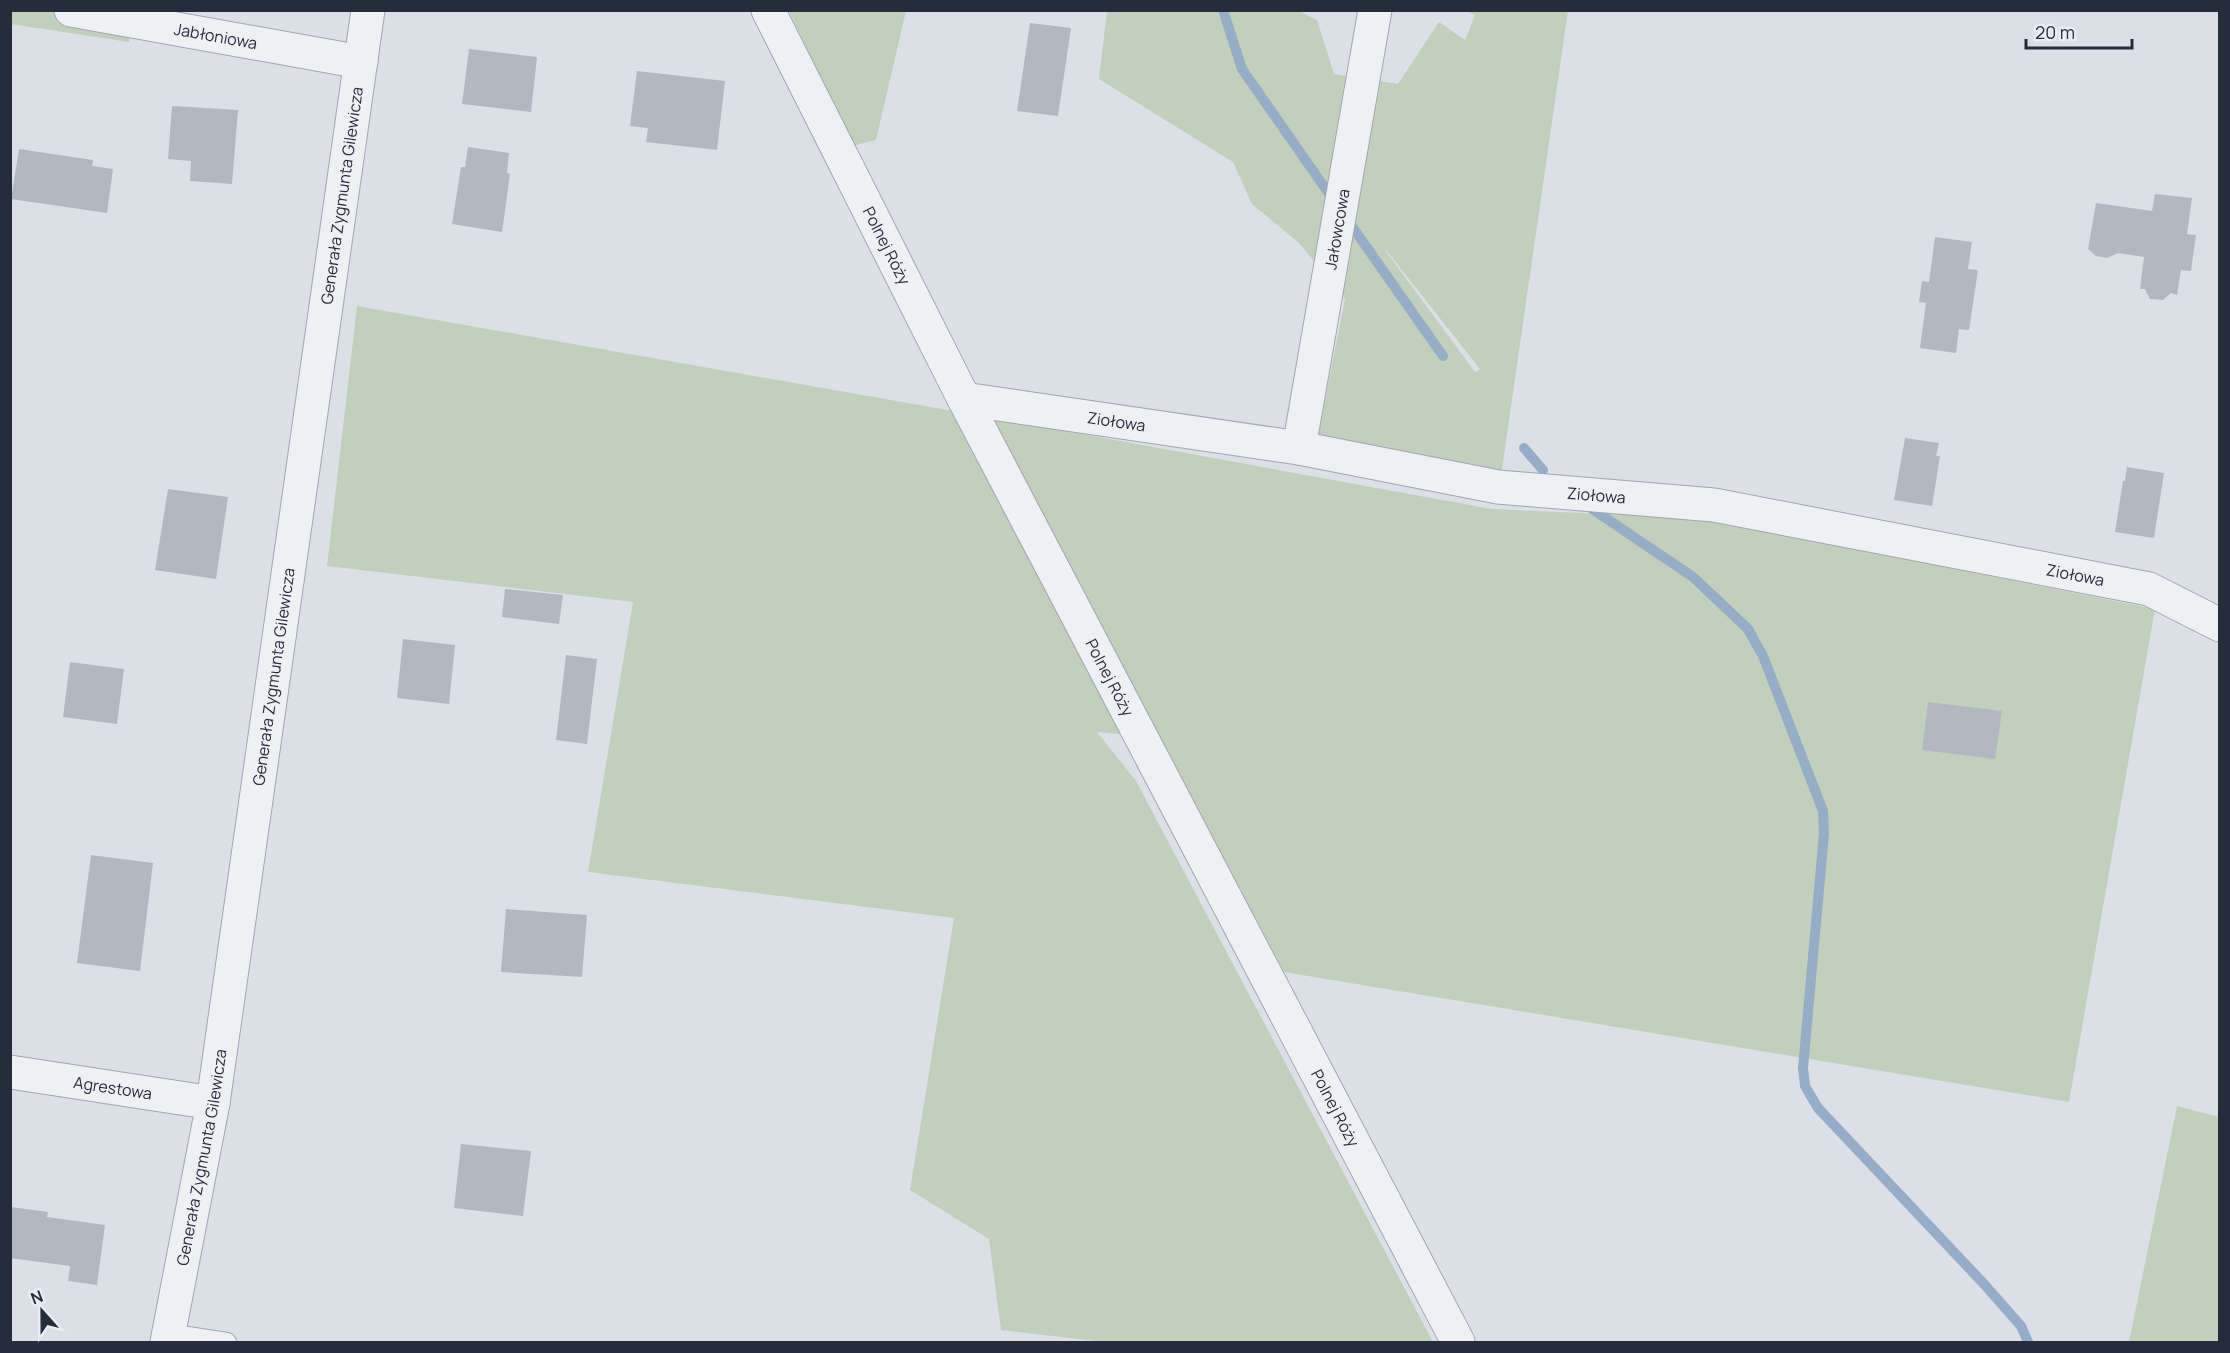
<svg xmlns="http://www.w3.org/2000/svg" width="2230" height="1353" font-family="Manrope,sans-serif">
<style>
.green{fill:#c1d0bc;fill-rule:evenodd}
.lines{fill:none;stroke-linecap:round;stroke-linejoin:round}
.stream{stroke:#95adc7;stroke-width:10}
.building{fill:#b2b8c2}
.service-casing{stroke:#a1a6b0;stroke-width:20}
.minor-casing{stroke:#a1a6b0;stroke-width:35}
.service{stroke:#eef0f4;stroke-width:18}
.minor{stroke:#eef0f4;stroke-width:33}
.labels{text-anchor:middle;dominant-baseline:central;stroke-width:5;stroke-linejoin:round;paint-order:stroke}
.street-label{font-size:16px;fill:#252d3c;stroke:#eaeef4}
</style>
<rect width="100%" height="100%" fill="#dbdfe6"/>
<path class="green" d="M1248,10L1299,11L1317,20L1334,74L1398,84L1439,22L1465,40L1475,15L1466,11H1568L1501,476L1318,436L1345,299L1299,243L1252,204L1233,162L1099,79L1107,11ZM1385,250H1386L1480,369L1475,372Z
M10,11H133L129,42L11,24Z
M789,11H906L876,140L852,146Z
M357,306L1055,429L1491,509L1700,518L2155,609L2069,1102L1284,972L1161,738L1097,732L1136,781L1433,1342H1105L1001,1330L989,1239L910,1190L954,918L588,872L633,602L327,566Z
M2177,1106L2219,1117V1342H2129Z"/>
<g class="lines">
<path class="stream" d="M1223,10L1242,69L1332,198
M1349,222L1443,356
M1524,448L1543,470
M1588,506L1693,577L1748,629L1763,656L1823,811L1824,834L1803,1068L1805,1086L1818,1108L1984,1284L2021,1326L2028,1342"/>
</g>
<path class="building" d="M1030,23L1071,28L1058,116L1017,111Z
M469,49L537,57L531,112L462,104Z
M637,71L725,81L717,150L646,142L648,128L630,126Z
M172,106L238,110L232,184L190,181L191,161L168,159Z
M468,147L509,153L507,173L510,174L502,232L452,224L461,167H465Z
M19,149L93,160L92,166L113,169L107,213L11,199Z
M2155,194L2192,198L2187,234L2196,235L2191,271L2181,270L2177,295L2171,293L2163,300L2150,299L2145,289H2140L2144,257L2118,253L2107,258L2096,256L2088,249L2096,203L2152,211Z
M1935,237L1972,242L1968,269L1978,270L1969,330L1959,329L1956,353L1920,348L1926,303L1919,302L1922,281L1929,282Z
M1905,438L1939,443L1936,456H1940L1932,506L1894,500Z
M2127,467L2164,473L2154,538L2115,532L2123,481H2125Z
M168,489L228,497L216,579L155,570Z
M505,589L563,595L559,624L502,617Z
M403,639L455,645L449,704L397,698Z
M566,655L597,659L587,744L556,740Z
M70,662L124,669L117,724L63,717Z
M1928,702L2002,711L1995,759L1922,750Z
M91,855L153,863L140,971L77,963Z
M506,909L587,915L582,977L501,972Z
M461,1144L531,1151L523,1216L454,1208Z
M11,1207L48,1212L47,1217L105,1225L97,1285L68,1281L70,1266L10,1258Z"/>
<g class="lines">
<g class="service-casing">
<path id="service" d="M168,1333L227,1342"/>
</g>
<g class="minor-casing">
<g id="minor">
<path id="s1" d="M71,10L361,62"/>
<path id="s2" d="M768,10L964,399L1458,1342"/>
<path id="s3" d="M964,399L1299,448L1498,487L1714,505L2149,589L2220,625"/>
<path id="s4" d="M1299,448L1375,10"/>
<path id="s5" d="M10,1072L213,1103"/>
<path id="s6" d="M167,1342L213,1103L368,10"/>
</g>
</g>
<use href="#service" class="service"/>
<use href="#minor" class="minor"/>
</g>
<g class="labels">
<g class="street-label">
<text stroke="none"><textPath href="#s1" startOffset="147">Jabłoniowa</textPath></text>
<text stroke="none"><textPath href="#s6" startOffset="1160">Generała Zygmunta Gilewicza</textPath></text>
<text stroke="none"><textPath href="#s4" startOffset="222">Jałowcowa</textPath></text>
<text stroke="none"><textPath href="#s2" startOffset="264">Polnej Róży</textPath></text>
<text stroke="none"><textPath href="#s3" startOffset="154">Ziołowa</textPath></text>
<text stroke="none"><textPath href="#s3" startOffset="640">Ziołowa</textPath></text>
<text stroke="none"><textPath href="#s3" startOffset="1126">Ziołowa</textPath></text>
<text stroke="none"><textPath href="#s6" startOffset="674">Generała Zygmunta Gilewicza</textPath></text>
<text stroke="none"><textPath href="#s2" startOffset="750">Polnej Róży</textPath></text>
<text stroke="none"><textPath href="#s5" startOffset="104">Agrestowa</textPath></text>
<text stroke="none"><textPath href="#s2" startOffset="1236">Polnej Róży</textPath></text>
<text stroke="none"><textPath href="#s6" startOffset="188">Generała Zygmunta Gilewicza</textPath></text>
</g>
</g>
<rect width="2230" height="1353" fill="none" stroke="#252d3c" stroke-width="24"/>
<g transform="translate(42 1311) rotate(339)" stroke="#eaeef4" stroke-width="4.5" paint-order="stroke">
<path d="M0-4.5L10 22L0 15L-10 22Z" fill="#252d3c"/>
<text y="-9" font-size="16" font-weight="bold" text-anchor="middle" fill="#252d3c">N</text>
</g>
<path d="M2026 39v9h106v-9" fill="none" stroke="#252d3c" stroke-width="3"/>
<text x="2035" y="39" font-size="18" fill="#252d3c" stroke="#eaeef4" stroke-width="4.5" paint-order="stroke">20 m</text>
</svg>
